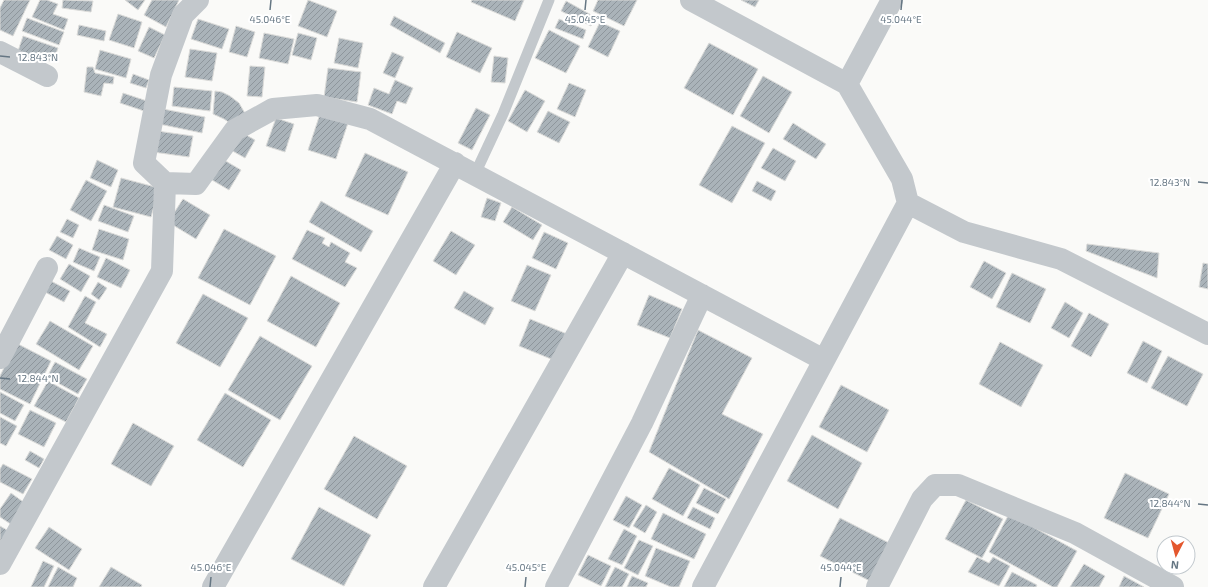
<svg xmlns="http://www.w3.org/2000/svg" width="1208" height="587" font-family="'Exo 2',sans-serif">
<style>
.building{fill:url(#building-hatch);stroke:#dcdcda}
.lines{fill:none;stroke-linecap:round;stroke-linejoin:round}
.service{stroke:#c3c8cc;stroke-width:11}
.minor{stroke:#c3c8cc;stroke-width:22}
.ticks{fill:none;stroke:#657683;stroke-width:1.5}
.ticks-label{font-size:10px;text-anchor:middle;fill:#657683;stroke:#fff;stroke-width:4;stroke-linejoin:round;paint-order:stroke}
</style>
<defs>
<pattern id="building-hatch" width="6" height="6" patternUnits="userSpaceOnUse"><rect width="6" height="6" fill="#aab3b9"/><path d="M-1 1l2-2M0 6l6-6M5 7l2-2" fill="none" stroke="#8e969c"/></pattern>
</defs>
<rect width="100%" height="100%" fill="#fafaf8"/>
<path class="building" d="M4,0H30L13,36L0,30V8Z
M40,0H47L58,4L53,14L68,19L64,30L32,17Z
M63,0L93,1L91,12L62,8Z
M125,0H145L138,10Z
M152,0H179L166,27L144,15Z
M308,0L337,11L327,37L298,26Z
M472,0H524L515,21L471,2Z
M598,0H637L624,26L593,11Z
M741,0H759L755,7Z
M566,1L595,17L591,26L561,11Z
M118,14L142,22L134,48L109,40Z
M394,16L445,43L440,53L390,25Z
M27,18L64,32L59,45L22,31Z
M198,19L229,29L222,49L191,39Z
M559,19L586,30L583,39L555,28Z
M600,22L620,31L608,57L588,47Z
M79,25L106,31L104,41L77,35Z
M236,26L255,32L247,57L229,52Z
M149,27L165,35L154,58L138,51Z
M549,30L580,46L566,73L535,58Z
M457,32L492,48L480,73L446,57Z
M264,33L294,39L288,64L259,58Z
M298,33L317,38L311,60L292,55Z
M23,36L58,48L53,62L18,51Z
M339,38L363,43L358,68L334,63Z
M709,43L758,69L733,115L684,88Z
M190,49L217,53L212,81L185,77Z
M100,50L131,59L126,78L95,69Z
M392,52L404,57L395,78L383,73Z
M494,56L508,58L505,83L491,82Z
M250,66L265,67L262,97L247,96Z
M87,67H93L95,73L114,77L113,84L104,83L101,96L84,92Z
M328,68L361,72L357,102L324,97Z
M133,74L149,80L146,88L130,83Z
M763,76L792,92L769,133L740,116Z
M395,80L413,88L406,104L397,101L392,114L368,105L374,88L389,94Z
M569,83L586,90L575,117L557,109Z
M174,87L212,91L210,111L172,106Z
M525,90L545,101L527,132L508,121Z
M215,91L222,92L230,96L239,103L246,115L233,125L224,119L213,114Z
M123,93L147,101L144,111L120,103Z
M476,108L490,115L472,150L458,143Z
M163,109L205,117L202,133L159,124Z
M548,111L570,122L559,143L537,132Z
M320,114L348,123L336,159L308,150Z
M276,118L294,124L285,152L266,146Z
M793,123L826,144L816,159L783,139Z
M732,126L765,143L732,203L699,185Z
M157,131L193,136L189,157L153,152Z
M239,131L255,140L245,158L229,149Z
M773,148L796,161L785,181L761,168Z
M365,153L408,172L388,215L345,196Z
M97,160L118,170L111,187L90,178Z
M224,160L241,170L229,190L212,180Z
M121,178L159,188L151,217L113,207Z
M86,180L107,191L91,221L70,210Z
M757,181L776,191L771,201L752,191Z
M487,198L501,203L495,221L481,217Z
M183,199L210,215L196,239L168,222Z
M321,201L373,231L361,252L309,222Z
M104,205L134,216L128,232L98,221Z
M512,207L542,225L533,240L503,222Z
M67,219L79,225L73,238L60,232Z
M99,229L129,239L123,260L92,250Z
M224,229L276,256L250,305L198,278Z
M307,230L325,238L322,243L329,247L331,242L350,253L345,262L357,268L345,287L292,259Z
M451,231L475,245L456,275L433,261Z
M544,232L568,243L556,269L532,258Z
M57,236L73,245L66,259L49,250Z
M1087,244L1159,253L1157,278L1086,251Z
M79,248L100,257L94,271L73,262Z
M106,258L130,270L121,288L97,277Z
M984,261L1006,273L992,299L970,287Z
M1203,263L1208,264V289L1199,287Z
M69,264L90,276L81,292L60,279Z
M527,265L551,275L535,311L511,301Z
M1012,273L1046,289L1030,323L996,307Z
M291,276L340,303L316,347L267,321Z
M49,280L70,291L64,302L43,291Z
M98,282L107,288L99,300L91,294Z
M464,291L494,308L485,325L454,308Z
M203,294L248,318L220,367L176,343Z
M649,295L682,309L670,338L637,325Z
M85,296L96,302L85,323L107,334L100,347L68,327Z
M1065,302L1083,313L1069,338L1051,328Z
M1089,313L1109,324L1091,357L1071,346Z
M530,319L567,334L556,361L519,346Z
M50,321L93,346L79,370L36,344Z
M698,330L752,358L722,414L763,434L729,499L649,452Z
M260,336L312,366L280,420L228,390Z
M1143,341L1162,351L1147,383L1127,373Z
M1000,342L1043,365L1021,407L979,384Z
M16,343L51,361L30,404L0,389V376Z
M1168,356L1203,374L1187,406L1151,388Z
M55,362L87,379L78,394L47,377Z
M48,381L79,398L66,422L34,406Z
M841,385L889,410L867,452L819,427Z
M0,392L24,405L15,421L0,413Z
M225,393L271,420L243,467L197,440Z
M30,410L56,423L44,447L18,434Z
M0,417L17,426L6,446L0,443Z
M133,423L174,446L151,486L111,464Z
M812,435L862,463L838,509L787,481Z
M354,436L407,466L377,519L324,489Z
M30,451L44,459L39,468L25,460Z
M3,464L32,479L23,494L0,482V469Z
M669,468L700,485L683,516L652,499Z
M1125,473L1169,494L1148,538L1104,518Z
M704,488L726,499L718,514L696,503Z
M11,493L26,504L12,525L0,517V509Z
M626,496L642,505L629,528L613,520Z
M966,500L1003,519L982,558L945,539Z
M646,505L657,512L645,533L633,526Z
M319,507L371,535L344,586L291,559Z
M693,507L715,518L710,529L687,518Z
M663,513L706,534L694,559L651,539Z
M1009,514L1077,551L1057,587H1053L989,552Z
M840,518L893,545L874,583L820,556Z
M0,526L12,533L0,554Z
M49,527L82,549L69,570L35,548Z
M624,529L637,536L622,565L608,559Z
M639,540L653,546L638,575L624,568Z
M656,548L690,561L679,587H671L645,576Z
M588,555L611,566L601,586L578,575Z
M977,557L989,563L993,557L1010,566L999,586L968,572Z
M43,561L54,566L44,587H31Z
M1084,564L1105,576L1099,587H1070Z
M58,567L77,578L73,587H48Z
M111,567L142,585L141,587H99Z
M615,567L629,574L622,587H605Z
M1012,572L1037,585L1036,587H1004Z
M632,576L648,583L646,587H627Z
M1124,576L1144,587H1119Z"/>
<g class="lines">
<path class="service" d="M475,174L503,114L549,0"/>
<path class="minor" d="M691,0L847,84L902,179L908,203L703,587
M0,52L47,76
M847,84L892,0
M165,183L196,184L235,130L273,109L317,105L370,119L824,360
M908,203L964,232L1061,259L1208,334
M0,358L47,268
M0,564L162,271L165,183L144,163L161,75L183,15L198,0
M213,587L455,163
M434,587L623,253
M556,587L642,423L702,295
M877,587L922,499L935,485H958L1075,533L1173,587"/>
</g>
<path class="ticks" d="M270,10L271,0M585,10L586,0M901,10L902,0M0,56L10,57M1198,182L1208,183M0,378L10,379M1198,504L1208,505M210,587L211,577M525,587L526,577M840,587L841,577"/>
<g class="ticks-label">
<text x="270" y="23">45.046°E</text>
<text x="585" y="23">45.045°E</text>
<text x="901" y="23">45.044°E</text>
<text x="38" y="61">12.843°N</text>
<text x="1170" y="186">12.843°N</text>
<text x="38" y="382">12.844°N</text>
<text x="1170" y="507">12.844°N</text>
<text x="211" y="571">45.046°E</text>
<text x="526" y="571">45.045°E</text>
<text x="841" y="571">45.044°E</text>
</g>
<g transform="translate(1176 555) rotate(186)"><circle r="19" fill="#ffffff" stroke="#c1c8cd"/>
<path d="M0-3L7 15L0 10L-7 15Z" fill="#e4572e"/>
<text y="-6" font-size="11" font-weight="bold" text-anchor="middle" fill="#657683">N</text>
</g>
</svg>
